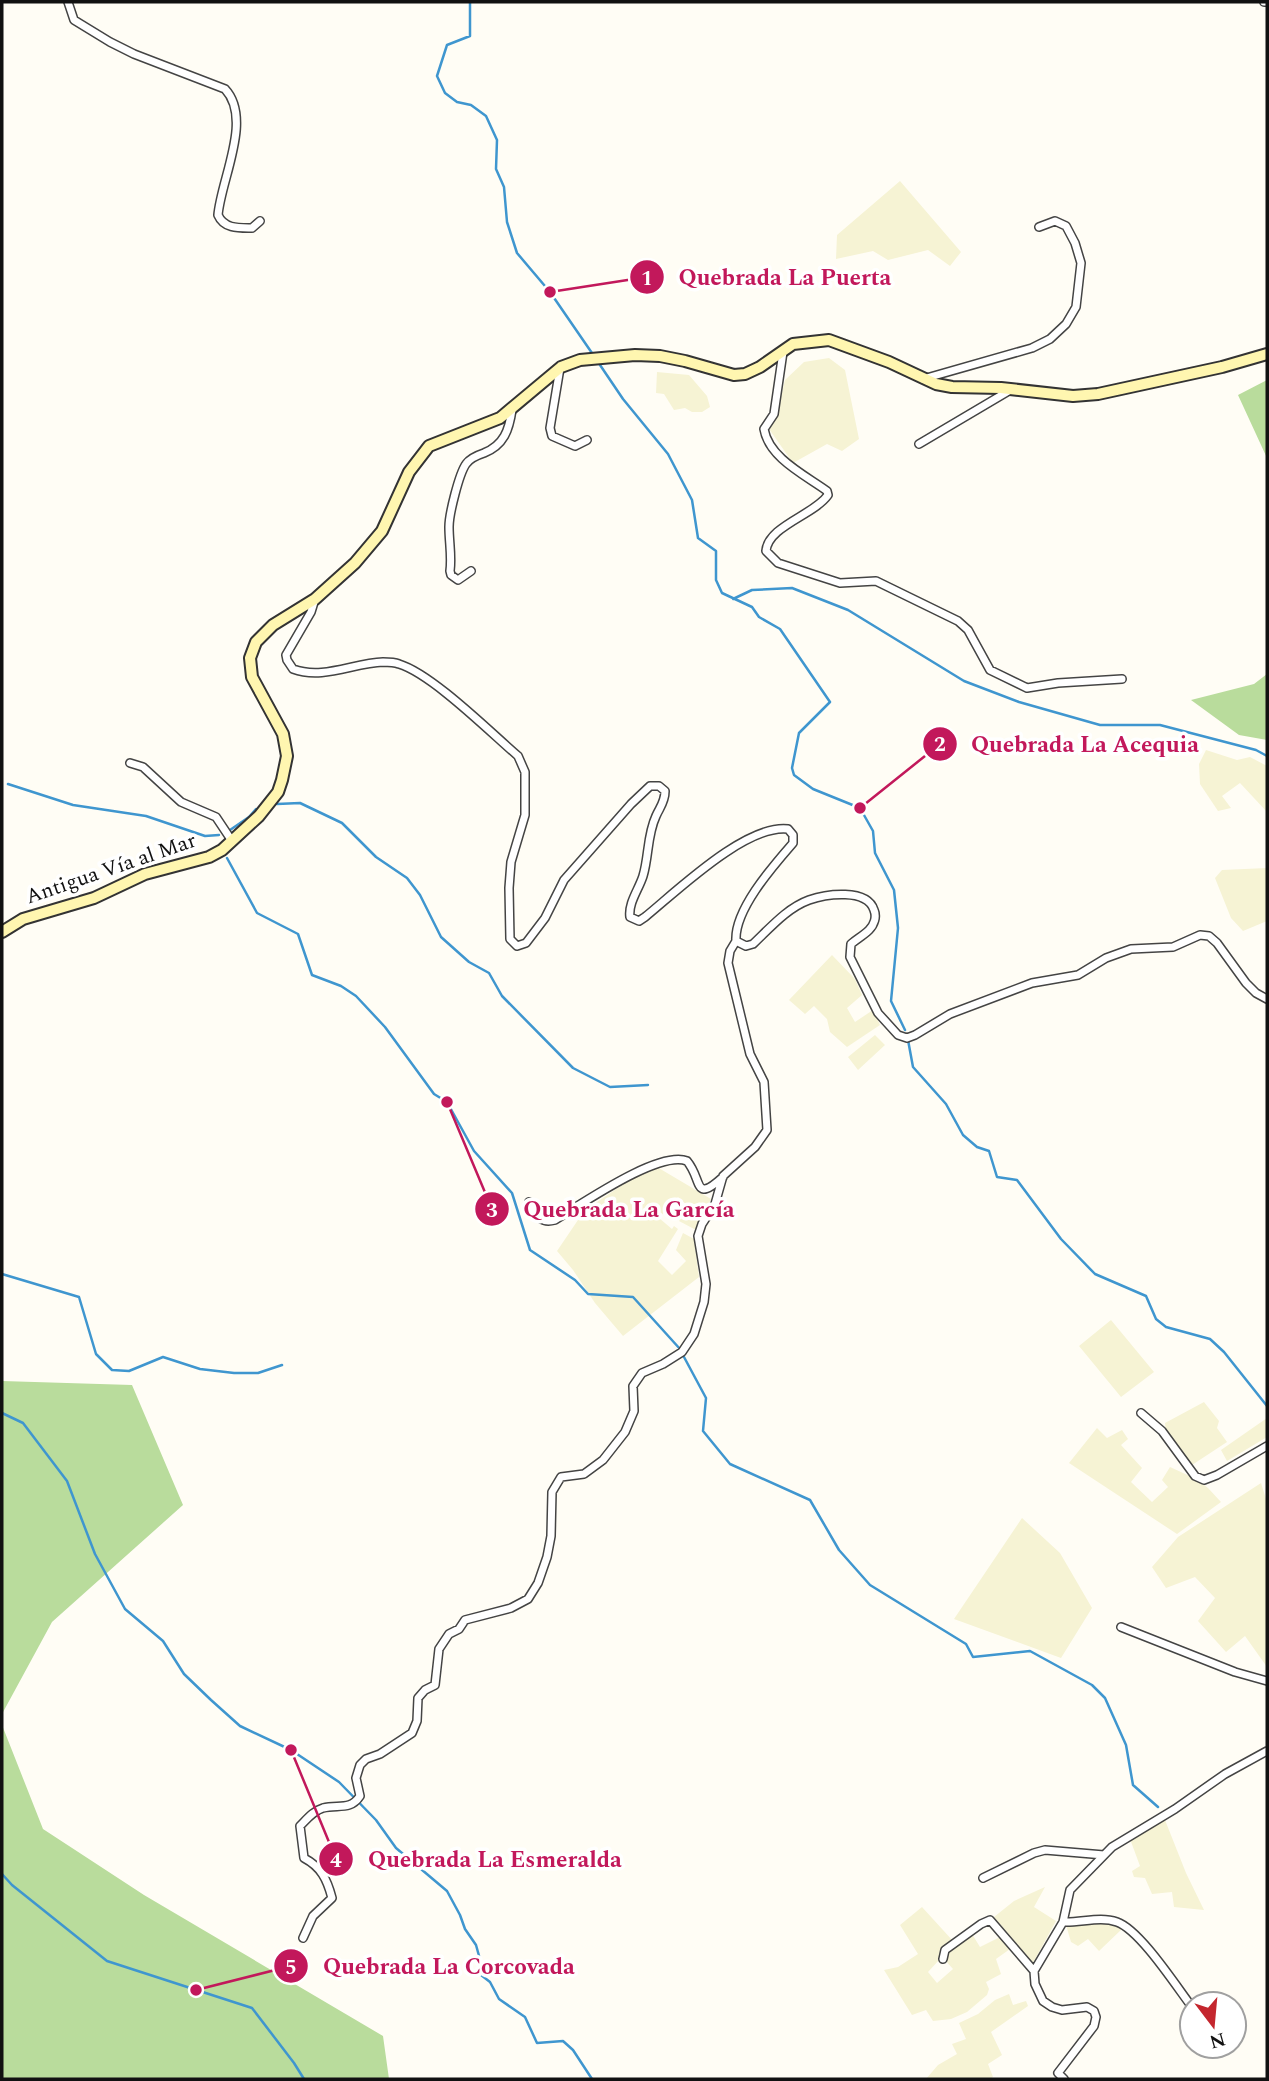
<svg xmlns="http://www.w3.org/2000/svg" width="1269" height="2081" font-family="Spectral,serif">
<style>
.farmland{fill:#f6f3d4}
.forest{fill:#b9dc9c}
.lines{fill:none;stroke-linecap:round;stroke-linejoin:round}
.stream{stroke:#3f96cf;stroke-width:2.5}
.street-casing{stroke:#444;stroke-width:10}
.secondary-casing{stroke:#333;stroke-width:14}
.street{stroke:#fff;stroke-width:7}
.secondary{stroke:#fff6b0;stroke-width:10}
.labels{text-anchor:middle;dominant-baseline:central;stroke-width:7;stroke-linejoin:round;paint-order:stroke}
.street-label{font-size:21px;fill:#111;stroke:#fff}
.leader{fill:none;stroke:#c2185b;stroke-width:2.5}
.callout-dot{fill:#c2185b;stroke:#fff;stroke-width:2.5}
.mark-label{font-size:21px;text-anchor:middle;font-weight:bold;fill:#fff}
.callout-label{font-size:23px;text-anchor:middle;font-weight:bold;fill:#c2185b;stroke:#fff;stroke-width:7;stroke-linejoin:round;paint-order:stroke}
</style>
<rect width="100%" height="100%" fill="#fffdf5"/>
<path class="farmland" d="M900,181L961,252L950,266L928,250L888,260L873,251L836,259L837,235Z
M829,358L845,370L859,439L842,451L827,444L793,463L769,429L776,418L785,380L804,362Z
M657,372L689,375L707,396L710,407L702,412H692L685,408L674,410L664,394L656,393Z
M1206,750L1237,760L1250,757L1267,766V812L1240,783L1222,796L1231,808L1218,811L1200,784L1199,764Z
M1267,868V921L1243,931L1231,918L1215,878L1222,870Z
M832,955L855,979L862,995L847,1008L855,1022L873,1010L880,1025L847,1047L830,1032L827,1019L814,1006L805,1014L789,1000Z
M875,1035L885,1045L858,1070L848,1057Z
M657,1167L711,1199L696,1230L679,1221L690,1208L678,1197L659,1218L672,1229L674,1226L678,1229L658,1261L672,1275L686,1261L676,1250L683,1233L694,1239L699,1277L623,1336L595,1303L573,1270L557,1251L578,1220L597,1202L625,1183Z
M1111,1320L1154,1372L1121,1397L1079,1346Z
M1204,1402L1219,1421L1217,1428L1227,1442L1192,1465L1166,1432L1165,1423Z
M1267,1418V1437L1227,1461L1221,1450Z
M1097,1428L1107,1438L1122,1430L1128,1439L1121,1445L1142,1468L1131,1482L1152,1502L1168,1487L1162,1480L1170,1467L1196,1479L1208,1488L1221,1502L1177,1534L1069,1463Z
M1261,1483L1267,1502V1667L1245,1636L1226,1652L1198,1621L1215,1598L1195,1577L1166,1588L1152,1567L1178,1537Z
M1022,1518L1060,1553L1092,1608L1061,1658L954,1619Z
M1165,1820L1186,1873L1204,1910L1174,1907L1172,1892L1152,1894L1145,1878L1134,1877L1132,1871L1140,1866L1130,1839Z
M1045,1887L1034,1907L1056,1921L1033,1963L994,1917L1014,1901Z
M922,1907L953,1941L942,1949L940,1959L928,1972L937,1983L953,1969L944,1959L945,1951L972,1934L980,1947L1000,1937L1010,1949L996,1959L1001,1974L986,1982L989,1989L987,1995L967,2012L951,2019L933,2021L926,2010L912,2015L884,1970L898,1967L918,1954L900,1925Z
M1098,1922L1117,1924L1122,1929L1099,1951L1088,1939L1078,1946L1071,1942L1066,1925Z
M1009,1994L1013,2005L1026,2001L1028,2006L991,2032L1002,2055L988,2064L993,2077L990,2079H926L938,2065L957,2054L952,2044L966,2039L959,2023L978,2014L995,2000Z"/>
<path class="forest" d="M1267,380V458L1238,395Z
M1267,674V740L1239,735L1191,700L1254,684Z
M2,1381L132,1385L183,1505L52,1622L2,1714Z
M2,1725L43,1829L144,1895L383,2036L389,2079H2Z"/>
<g class="lines">
<path class="stream" d="M470,2V36L447,45L437,76L445,93L457,102L471,105L486,116L497,140L496,169L504,187L507,222L517,253L550,292L594,356
M598,362L623,399L668,454L692,500L698,538L716,551V580L722,593L752,607L759,617L780,629L830,702L799,733L792,768L794,775L813,789L860,808L873,831L875,853L894,890L898,928L891,1001L905,1030
M733,599L752,590L792,588L848,610L964,681L1019,702L1100,725H1160L1256,750L1267,756
M8,784L73,805L146,816L205,836L219,835
M277,804L300,803L342,823L376,857L407,878L420,895L441,937L469,962L489,973L502,996L573,1068L610,1087L648,1085
M230,830L249,817L256,809
M227,858L257,913L298,934L312,975L341,986L356,996L385,1027L434,1094L447,1102L474,1151L512,1193L530,1250L575,1280L588,1294L633,1297L680,1349
M908,1040L913,1067L946,1104L963,1135L977,1147L989,1151L997,1177L1017,1180L1061,1239L1095,1274L1146,1296L1156,1319L1166,1327L1210,1339L1224,1352L1267,1406
M2,1274L79,1297L96,1354L112,1370L129,1371L163,1357L200,1369L234,1373H258L282,1365
M684,1357L706,1398L703,1431L730,1464L810,1500L839,1550L870,1585L966,1644L973,1657L1030,1651L1092,1685L1105,1698L1126,1745L1133,1785L1158,1807
M2,1413L23,1423L67,1481L95,1554L125,1609L163,1641L184,1674L211,1700L240,1726L291,1750L339,1782L376,1820L396,1848L447,1891L460,1915L465,1929L476,1945L481,1963V1975L490,1982L499,1999L525,2017L537,2043L563,2041L573,2050L592,2079
M2,1874L12,1885L107,1961L252,2008L294,2063L304,2079"/>
<g class="street-casing">
<path id="street" d="M68,2L74,20L110,42L134,54L225,89C253,119 221,179 218,215C224,229 239,228 252,228L260,221
M1264,2H1267
M783,352L774,414L764,429C769,458 805,475 827,491L828,495C814,515 768,526 766,551L778,563L840,583L876,581L958,621L968,630L990,670L1027,688L1058,683L1122,679
M560,368L550,428L552,436L575,446L587,440
M923,379L1032,348L1050,339L1066,324L1076,307L1081,263L1075,243L1066,226L1055,221L1039,227
M919,444L1012,389
M471,571L458,580L451,575L450,571C452,556 449,542 449,527C449,514 459,474 466,464C470,458 478,455 484,453C504,445 509,430 512,410
M315,599L311,612L286,655L287,660L293,669C323,680 353,663 383,662C388,662 394,662 399,664C432,674 490,732 518,756L525,772V815L511,862L509,888L510,939L517,946L526,943L545,918L564,880L631,804L650,786H659L665,791C665,802 660,807 656,816C647,835 649,856 643,876C639,889 628,903 630,917L639,921L645,917C677,891 746,824 788,829L793,835V843C773,866 734,910 736,941L746,946L753,944C770,928 787,908 809,900C826,894 867,888 874,910C877,917 874,925 869,930C864,935 857,939 851,944L850,957L878,1013L898,1035L907,1038L915,1035L950,1014L1032,983L1078,975L1106,958L1131,949L1173,947L1200,935L1209,936L1217,943L1246,983L1256,993L1267,999
M130,763L143,767L181,802L216,817L232,841
M529,1202C537,1215 539,1224 555,1220C582,1204 659,1150 687,1161C703,1180 693,1204 723,1177
M1141,1413L1162,1431L1195,1476L1204,1480L1217,1475L1267,1446
M1121,1627L1235,1672L1267,1681
M983,1878L1034,1853L1045,1850L1104,1855
M1063,1922C1081,1923 1100,1916 1117,1922C1140,1930 1176,1986 1192,2007
M303,1938L313,1916L332,1898C327,1879 321,1867 304,1858L300,1826C307,1819 313,1811 323,1808C338,1804 350,1811 360,1796L356,1778L360,1765L366,1759L380,1754L412,1733L417,1721L418,1698L425,1690L435,1685L439,1649L449,1634L459,1629L465,1620L511,1608L528,1599L538,1583L547,1557L551,1536L552,1492L561,1477L584,1474L603,1460L625,1432L634,1411L633,1386L642,1373L663,1364L682,1352L694,1334L704,1302L706,1284L698,1236L702,1224L715,1204L723,1176L755,1147L767,1130L764,1082L750,1054L728,963L730,951L736,941
M943,1959L945,1950L981,1924L990,1920L1034,1971
M1064,2079L1058,2073L1094,2026L1096,2017L1094,2011L1087,2007L1062,2010L1052,2007L1043,2001L1035,1984L1034,1971L1063,1922L1070,1890L1112,1847L1175,1809L1225,1774L1267,1751"/>
</g>
<g class="secondary-casing">
<path id="secondary" d="M2,932L23,919L94,898L145,874L209,857L222,850L259,816L278,792L282,780L287,756L283,734L252,677L250,658L256,642L273,625L315,599L355,563L382,531L409,472L429,446L500,418L561,367L580,360L635,355L660,356L685,361L734,375L745,374L760,367L793,344L829,340L889,362L936,384L952,387L1001,388L1073,396L1098,394L1222,367L1267,354"/>
</g>
<use href="#street" class="street"/>
<use href="#secondary" class="secondary"/>
</g>
<g class="labels">
<g class="street-label">
<text transform="translate(111 869) rotate(-19)">Antigua Vía al Mar</text>
</g>
</g>
<path class="leader" d="M550 292L647 277M860 808L940 744M447 1102L492 1209M291 1750L336 1859M196 1990L291 1966"/>
<g class="callout-dot">
<circle cx="550" cy="292" r="7"/>
<circle cx="860" cy="808" r="7"/>
<circle cx="447" cy="1102" r="7"/>
<circle cx="291" cy="1750" r="7"/>
<circle cx="196" cy="1990" r="7"/>
<circle cx="647" cy="277" r="18"/>
<circle cx="940" cy="744" r="18"/>
<circle cx="492" cy="1209" r="18"/>
<circle cx="336" cy="1859" r="18"/>
<circle cx="291" cy="1966" r="18"/>
</g>
<g class="mark-label">
<text x="647" y="285">1</text>
<text x="940" y="751">2</text>
<text x="492" y="1217">3</text>
<text x="336" y="1867">4</text>
<text x="291" y="1974">5</text>
</g>
<g class="callout-label">
<text x="785" y="285">Quebrada La Puerta</text>
<text x="1085" y="752">Quebrada La Acequia</text>
<text x="629" y="1217">Quebrada La García</text>
<text x="495" y="1867">Quebrada La Esmeralda</text>
<text x="449" y="1974">Quebrada La Corcovada</text>
</g>
<rect width="1269" height="2081" fill="none" stroke="#111111" stroke-width="7"/>
<g transform="translate(1213 2025) rotate(164)"><circle r="33" fill="#ffffff" stroke="#a0a0a0" stroke-width="2"/>
<path d="M0-5L12 26L0 18L-12 26Z" fill="#c4262e"/>
<text y="-10" font-size="19" font-weight="bold" text-anchor="middle" fill="#111111">N</text>
</g>
</svg>
